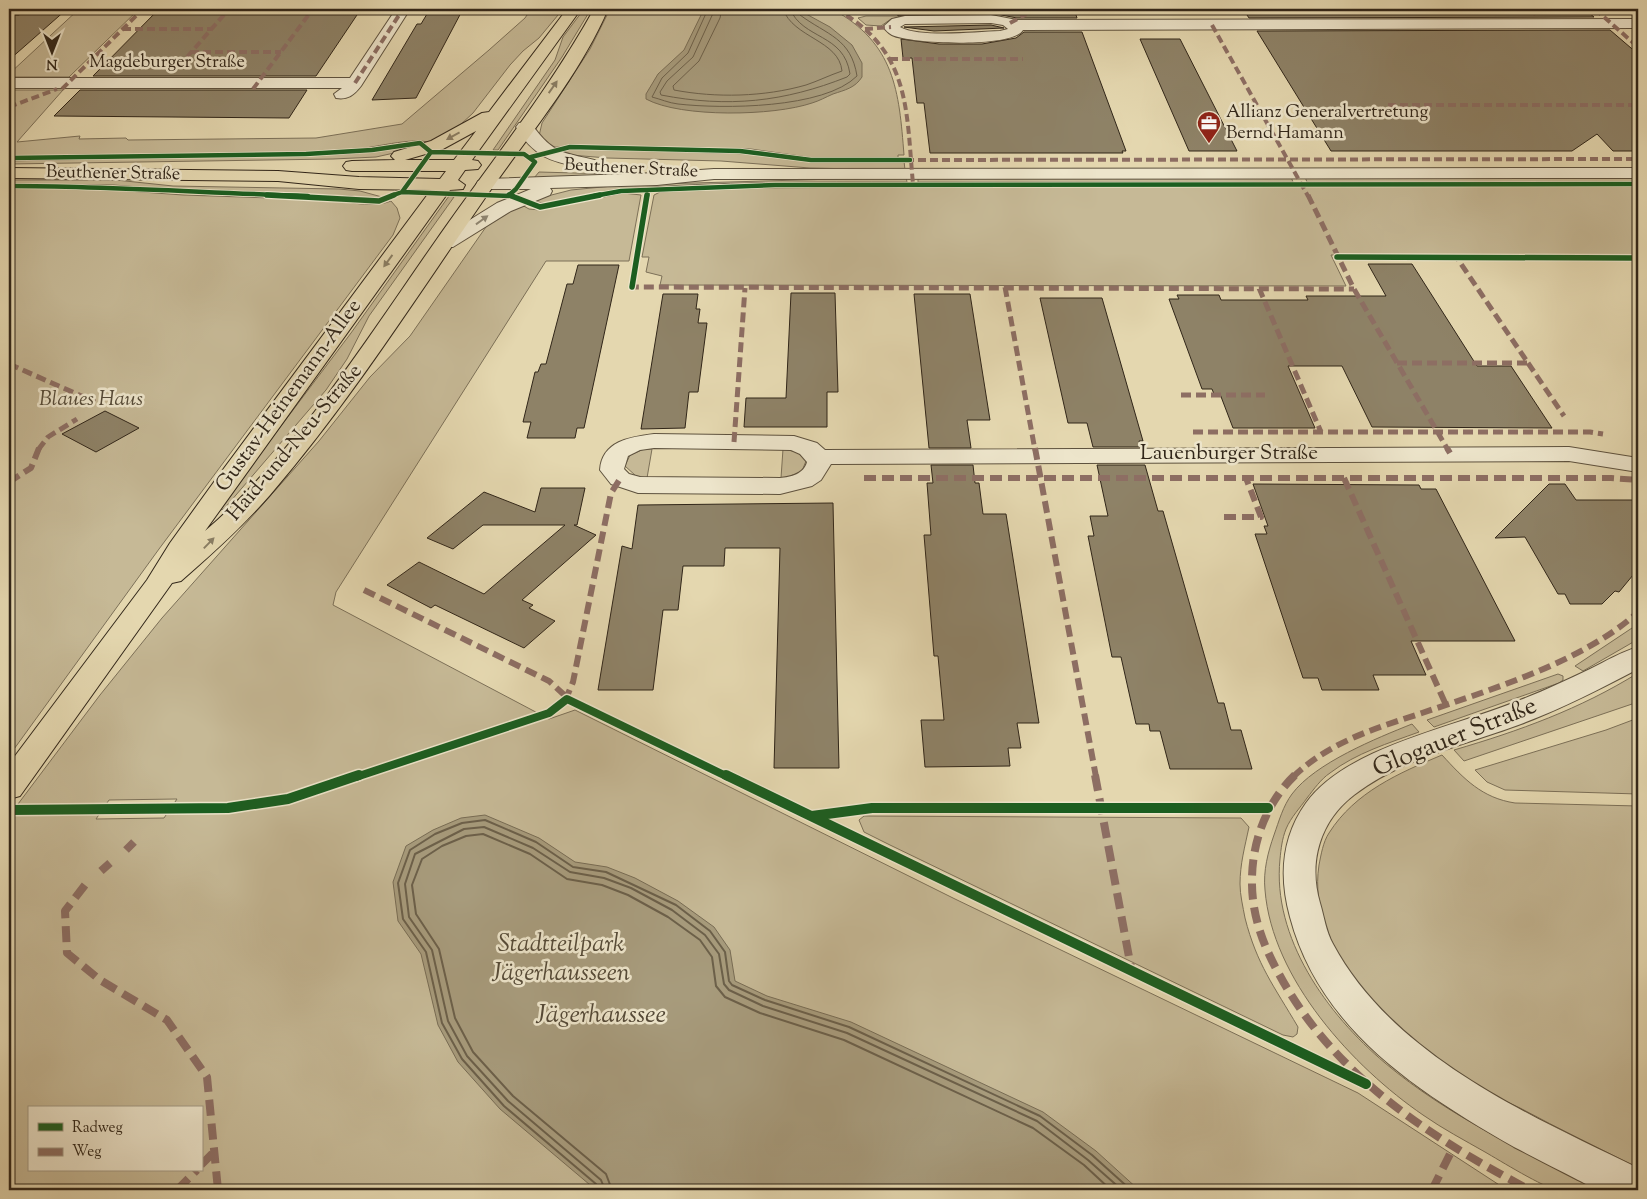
<svg xmlns="http://www.w3.org/2000/svg" width="1647" height="1199" font-family="'Sorts Mill Goudy',serif">
<style>
.green{fill:#c6b996;stroke:#7c7058;fill-rule:evenodd}
.water{fill:#a79b7c;stroke:#786c54}
.lines{fill:none;stroke-linecap:round;stroke-linejoin:round}
.shore-far1{stroke:#6c604a;stroke-width:1}
.shore{stroke:#6c604a;stroke-width:2}
.building{fill:#8e8267;stroke:#312619}
.minor-casing{stroke:#5e523e;stroke-width:2}
.major-casing{stroke:#312619;stroke-width:2}
.minor{fill:#ede5cb;fill-rule:evenodd}
.major{fill:#e4d7af;fill-rule:evenodd}
.quiet-far3{stroke:#8d6e63;stroke-width:4;stroke-dasharray:8 4;stroke-linecap:butt}
.quiet-far2{stroke:#8d6e63;stroke-width:5;stroke-dasharray:10 5;stroke-linecap:butt}
.quiet-far1{stroke:#8d6e63;stroke-width:6;stroke-dasharray:12 6;stroke-linecap:butt}
.quiet{stroke:#8d6e63;stroke-width:8;stroke-dasharray:16 8;stroke-linecap:butt}
.cycleway-far3-casing{stroke:#ede5cb;stroke-width:6}
.cycleway-far2-casing{stroke:#ede5cb;stroke-width:8}
.cycleway-far1-casing{stroke:#ede5cb;stroke-width:11}
.cycleway-casing{stroke:#ede5cb;stroke-width:13}
.cycleway-far3{stroke:#1b5e20;stroke-width:4.5}
.cycleway-far2{stroke:#1b5e20;stroke-width:5.5}
.cycleway-far1{stroke:#1b5e20;stroke-width:8}
.cycleway{stroke:#1b5e20;stroke-width:10}
.oneway{fill:#8a7e64}
.oneway2{fill:#8f8672}
.labels{text-anchor:middle;dominant-baseline:central;stroke-width:5;stroke-linejoin:round;paint-order:stroke}
.far-street-label{font-size:18px;fill:#312619;stroke:#ede5cb}
.far-poi-label{font-size:18px;fill:#312619;stroke:#ede5cb;text-anchor:start}
.street-label{font-size:21px;fill:#312619;stroke:#ede5cb}
.park-label{font-size:21px;font-style:italic;fill:#564b38;stroke:#ede5cb}
.near-street-label{font-size:25px;fill:#312619;stroke:#ede5cb}
.near-park-label{font-size:25px;font-style:italic;fill:#564b38;stroke:#ede5cb}
.near-water-label{font-size:26px;font-style:italic;fill:#544937;stroke:#ede5cb}
</style>
<rect width="100%" height="100%" fill="#e4d7af"/>
<filter id="stains"><feTurbulence type="fractalNoise" baseFrequency=".004" numOctaves="4"/><feColorMatrix values="0 0 0 0 .2 0 0 0 0 .09 0 0 0 0 .02 0 0 0 .5 -.17"/></filter>
<radialGradient id="worn" r=".72"><stop offset=".6" stop-color="#630" stop-opacity="0"/><stop offset="1" stop-color="#630" stop-opacity=".3"/></radialGradient>
<path class="green" d="M79,9H139L69,77H9V74Z
M531,9H563L539,38L523,51L510,65L473,113L459,126L431,143C413,136 371,149 349,150C236,155 122,155 9,156V90H63L17,142L80,136L79,139L126,138L128,140L316,138L402,124L489,50L525,18Z
M584,9H591L562,57L498,150H493L555,60L563,37Z
M610,9H832C895,43 899,91 904,155H898V158H814L751,149L548,147L539,136L542,123L590,49Z
M866,16H908L891,19L881,26L866,25L858,18Z
M415,145L421,147L376,157L333,159L9,164V161L345,154L372,152Z
M575,149L754,154L817,162L904,161L905,170L810,168L721,161L607,158L571,155L556,151Z
M539,172L611,174L613,175L534,178Z
M906,177L907,182C813,182 718,181 625,189C598,191 555,211 532,200L571,190L623,185Z
M918,177H1291L1293,182H918Z
M1305,177L1638,178V182H1307Z
M9,180H116L173,186L339,189L360,191L382,197L372,199L351,196L188,191L114,185L9,184Z
M1090,186H1638V256L1331,255L1346,286L660,285L662,276L646,272L649,257H642L654,195L660,192L736,188Z
M9,188L100,189L183,195L329,200C350,201 371,209 391,201L397,208L400,218L393,235L159,549L9,756Z
M623,193L641,195L629,261H546L336,592L333,605L549,719L575,710L955,899L1358,1093L1507,1190H9V816L100,695L162,618L319,441L370,377L410,336L488,224L520,204L529,209L540,210ZM177,799L164,818L96,819L109,800ZM29,1108H201V1170H29Z
M449,196L454,197L369,316L347,359L326,390L224,509L217,511L351,333Z
M644,449H652L647,478L636,476L625,466L630,455Z
M783,449L797,452L806,461L802,471L788,477L781,478Z
M1638,624V638L1635,641L1583,671L1575,666Z
M1638,673V702L1464,761L1454,750C1519,731 1580,709 1638,673Z
M1558,674L1563,676V680L1559,683L1434,727L1427,720Z
M1638,718V794L1505,790L1487,782L1475,770L1606,730Z
M1412,724L1419,732C1389,743 1356,753 1330,773C1321,779 1314,789 1307,798C1300,808 1291,817 1286,829C1282,839 1281,849 1280,859C1272,938 1327,1014 1385,1063C1448,1116 1527,1153 1600,1190C1586,1190 1571,1192 1558,1190C1544,1188 1499,1160 1485,1152C1464,1140 1443,1129 1423,1115C1353,1067 1272,979 1265,890C1263,871 1268,852 1274,835C1279,821 1283,806 1292,794C1315,763 1377,738 1412,724Z
M1442,755C1464,779 1482,798 1515,803L1638,806V1168C1599,1148 1559,1129 1520,1108C1503,1100 1485,1092 1469,1082C1402,1039 1305,954 1319,865C1321,855 1323,842 1329,833C1355,792 1399,773 1442,755Z
M864,816L1241,818L1249,827C1245,846 1240,864 1240,884C1240,895 1243,907 1245,918C1257,965 1274,986 1298,1027L1297,1034L1293,1037L1283,1035L890,845L864,832L859,820Z"/>
<path class="water" d="M704,9H797L830,27L852,45L862,63V77C855,88 845,90 833,94C826,97 819,101 812,103C774,116 681,118 646,99V94L658,74L684,50Z
M485,815L539,838L575,862L607,867L635,878L678,901L714,927L730,950L735,981L767,996L851,1022L1043,1112L1096,1151L1139,1190H596L500,1109L458,1062L438,1025L421,954L398,921L393,882L406,846L433,830L461,818Z"/>
<g class="lines">
<path class="shore-far1" d="M708,9L688,53L662,78L652,97C660,99 669,103 678,104C722,109 824,109 857,76C851,38 827,35 800,15L797,9
M715,9L693,57L667,81L660,92L661,95C728,108 784,102 847,77L850,74C844,33 803,40 790,9
M722,9L720,18L699,61L673,86L674,90C716,98 764,97 806,85C818,81 830,75 842,71C839,40 793,38 783,9"/>
<path class="shore" d="M598,1190L596,1184L504,1106L462,1059L442,1023L426,952L403,919L398,883L410,850L435,834L462,823L485,820L536,842L573,867L606,872L676,905L710,931L725,952L729,981L732,985L765,1000L849,1027L1040,1116L1092,1155L1131,1190
M605,1190L601,1180L508,1101L467,1056L448,1021L432,950L409,917L405,884L415,854L464,829L484,827L533,848L570,872L604,878L631,888L672,910L705,935L719,954L724,984L729,990L763,1006L847,1033L1037,1121L1088,1160L1122,1190
M612,1190L606,1174L513,1096L473,1052L455,1018L439,949L416,914L412,885L422,859L442,846L466,836L483,834L530,854L567,879L602,885L628,895L668,917L700,940L712,957L716,986L725,997L760,1013L844,1040L1033,1128L1084,1165L1111,1190"/>
</g>
<path class="building" d="M27,9H67L9,60V15H19Z
M159,9H361L316,76H93Z
M430,9H463L416,98L372,100L417,24H421Z
M897,9H1074L1077,18H1017L991,13L898,16Z
M1243,9H1584L1594,17L1249,18Z
M991,25L1004,28L934,31L904,27Z
M1610,30L1638,54V151H1613L1597,134L1572,151H1331L1257,31Z
M1024,32H1082L1126,151H1122L1123,153H930L924,103H917L912,58H903L901,39L939,44H982L1016,38Z
M1140,39H1180L1237,151H1189Z
M80,90H307L289,118L54,116Z
M1368,264H1412L1477,366H1511L1552,428L1372,427L1342,366H1288L1315,428H1233L1220,394H1214L1212,389H1202L1169,299H1179L1177,295H1219L1221,300H1308L1306,296H1386Z
M578,265H619L584,428H577L575,438H527L531,422H523L535,372H538L541,364H546L567,284H573Z
M791,293H835L838,392H827V427H744L746,398H786Z
M663,294H698L696,309H700L698,323H707L698,392H689L685,428L641,429Z
M914,294H970L990,420H967L971,448H929Z
M1040,298H1102L1143,441H1139L1141,447H1093L1087,423H1068Z
M105,411L139,428L96,452L62,434Z
M931,465H973L975,483H979L983,514H1006L1039,723H1017L1021,748H1008L1010,766L925,767L921,720H944L938,656H934L924,535H931L927,483H933Z
M1097,465H1145L1158,511H1163L1218,703H1224L1231,730H1241L1252,769H1170L1160,731H1150L1149,724H1136L1121,657H1112L1088,536H1094L1090,516H1108Z
M1253,484L1419,485L1421,489H1436L1515,641H1411L1426,675H1373L1379,690H1322L1318,678H1303L1255,534H1267L1264,526H1268Z
M1549,484H1565L1576,500H1638V569L1619,592L1615,591L1602,604H1570L1565,594H1558L1525,537L1495,538Z
M541,488H585L577,525H574L596,535L522,600L533,605L529,608L555,621L524,648L435,605L431,608L387,585L419,562L484,594L565,525H483L453,549L427,538L484,492L535,512Z
M833,503L839,768H774L780,548H725L724,566H683L678,610H663L653,690H598L622,546L632,549L638,505Z"/>
<g class="lines">
<g class="minor-casing">
<path id="minor" d="M396,9H410L361,86C354,95 348,100 336,98L334,94L342,88H9V78H350Z
M991,15L1017,20L1638,19V28L1023,30C1013,48 911,44 892,35C888,33 886,30 883,27L892,19L905,16ZM991,23L1003,25L1008,29L1000,31C976,32 919,38 900,27L905,24Z
M525,122L531,123C554,157 566,152 602,162L605,166L602,170L596,171C559,162 537,163 516,127L519,123Z
M1638,168V178L714,179L657,185L550,188L552,191L550,195L511,211L453,247H439L436,243L439,239L497,203L531,189H478L476,185L478,181L485,179L657,173L714,169Z
M654,434L794,436L817,443L825,450L1569,447L1638,458V472L1569,461L831,464L821,480L812,486L780,494L638,493L611,484L600,470C602,441 630,437 654,434ZM654,448L791,450L800,454L807,462C804,474 791,477 780,478L640,477L629,474L624,469L628,456L640,450Z
M1638,647V669C1600,689 1561,709 1521,724C1465,745 1402,758 1354,795C1320,821 1308,862 1320,903C1324,916 1326,932 1333,944C1393,1056 1529,1115 1638,1168V1190C1626,1190 1612,1192 1600,1190C1593,1189 1585,1183 1578,1180C1557,1169 1535,1158 1514,1147C1418,1092 1320,1030 1290,917C1279,877 1281,838 1306,803C1347,746 1457,727 1520,700C1544,691 1567,680 1590,669C1606,661 1621,652 1638,647Z"/>
</g>
<g class="major-casing">
<path id="major" d="M567,9H581L472,160L478,161L481,165L478,169L465,170L458,180L465,185L463,189L450,190L205,531C295,454 369,336 437,239C490,163 549,90 594,9H608C579,77 527,137 485,198C415,299 350,402 270,495C243,526 212,554 181,581L172,583L20,796L9,799V764L147,580L170,543L219,475L431,190L359,189L278,181L9,178V168L278,171L359,177L440,179L446,171H352L346,170L343,166L346,162L352,161L395,160L391,156L394,152L431,141L482,113L489,112ZM476,131L454,160H405L443,149Z"/>
</g>
<use href="#minor" class="minor"/>
<use href="#major" class="major"/>
<path class="quiet-far3" d="M836,9C911,51 906,109 913,184
M1530,9L1537,16
M1595,9L1638,47
M1010,23L1025,15L1023,9
M1212,25L1308,196
M123,29H211
M865,29L891,27
M191,52H281
M187,57L229,9
M890,59H1023
M355,83L403,9
M62,89L143,9
M253,89L313,9
M1388,105H1638
M9,107L57,89
M906,160L1638,159"/>
<path class="quiet-far2" d="M1308,195L1354,289L1448,450
M633,284L632,287L1354,289
M1005,287L1035,450
M1259,288L1321,432
M1397,363H1528L1457,258
M1528,363L1564,416
M9,364L95,402
M1181,395H1265
M1193,432H1590L1603,434
M734,442L745,288
M38,450L48,437L77,419"/>
<path class="quiet-far1" d="M1035,448L1096,777
M1447,448L1450,453
M864,478H1611L1638,480
M1344,478L1446,705
M9,482L31,468L39,448
M1224,517H1261L1246,478
M364,590L549,681L571,701
M565,701L573,682L611,493L620,479
M1293,777C1329,742 1376,728 1422,713C1490,690 1585,661 1638,612"/>
<path class="quiet" d="M1095,775L1132,973
M1295,775C1267,802 1253,839 1252,877C1251,913 1262,943 1279,974C1333,1075 1431,1138 1530,1190
M126,850L134,842
M101,871L110,863
M85,885L65,911L67,953L100,980L167,1020L207,1077L218,1190
M201,1165L213,1153
M177,1190L197,1170
M1432,1190L1453,1148"/>
<g class="cycleway-far3-casing">
<path id="cycleway-far3" d="M531,157L570,147L740,151L811,160H910
M9,158L306,154L372,150L420,143L431,152L524,154L535,162L516,189L509,195
M9,186C109,186 208,193 308,196
M402,192L513,196
M391,196L402,192L431,152
M594,196L621,191L775,185L1638,184
M647,196L648,190"/>
</g>
<g class="cycleway-far2-casing">
<path id="cycleway-far2" d="M267,195L379,201L394,195
M509,195L540,207L600,195
M1337,257L1638,258
M632,287L647,195"/>
</g>
<g class="cycleway-far1-casing">
<path id="cycleway-far1" d="M356,777L549,713L567,699L728,777"/>
</g>
<g class="cycleway-casing">
<path id="cycleway" d="M726,775L1366,1084
M9,810L228,808L288,799L359,775
M812,816L872,808H1268"/>
</g>
<use href="#cycleway-far3" class="cycleway-far3"/>
<use href="#cycleway-far2" class="cycleway-far2"/>
<use href="#cycleway-far1" class="cycleway-far1"/>
<use href="#cycleway" class="cycleway"/>
</g>
<defs><path id="oneway-solid" d="M-6-.8H1V-3.2L6.5 0L1 3.2V.8H-6Z" transform="scale(1.25)"/></defs>
<g class="oneway">
<use href="#oneway-solid" transform="translate(553 87) rotate(-55)"/>
<use href="#oneway-solid" transform="translate(453 136) rotate(151)"/>
<use href="#oneway-solid" transform="translate(388 261) rotate(126)"/>
<use href="#oneway-solid" transform="translate(209 543) rotate(-46)"/>
</g>
<use class="oneway2" href="#oneway-solid" transform="translate(482 220) rotate(-36)"/>
<defs>
<g id="office-pin" transform="scale(1.25)"><path d="M0 17L-7.5 6A9.5 9.5 0 1 1 7.5 6Z" fill="#8f2418" stroke="#ede5cb"/><path d="M-6-3h4V-5.5h4V-3h4V5H-6ZM-1-4.5V-3h2v-1.5ZM-6 0V1H6V0Z" fill="#fff"/></g>
</defs>
<g fill-rule="evenodd">
<use href="#office-pin" x="1209" y="123"/>
</g>
<g class="labels">
<g class="far-street-label">
<text x="167" y="63">Magdeburger Straße</text>
<text transform="translate(631 169) rotate(3)">Beuthener Straße</text>
<text transform="translate(113 174) rotate(1)">Beuthener Straße</text>
</g>
<g class="far-poi-label">
<text x="1226" y="113">Allianz Generalvertretung<tspan x="1226" dy="21">Bernd Hamann</tspan></text>
</g>
<g class="street-label">
<text transform="translate(289 396) rotate(-54)">Gustav-Heinemann-Allee</text>
<text transform="translate(295 443) rotate(-50)">Haid-und-Neu-Straße</text>
<text x="1229" y="454">Lauenburger Straße</text>
</g>
<g class="park-label">
<text x="91" y="400">Blaues Haus</text>
</g>
<g class="near-street-label">
<text transform="translate(1455 738) rotate(-22)">Glogauer Straße</text>
</g>
<g class="near-park-label">
<text x="561" y="945">Stadtteilpark<tspan x="561" dy="29">Jägerhausseen</tspan></text>
</g>
<g class="near-water-label">
<text x="601" y="1015">Jägerhaussee</text>
</g>
</g>
<rect width="1647" height="1199" fill="none" stroke="#e4d7af" stroke-width="30"/>
<rect x="10" y="10" width="1627" height="1179" fill="none" stroke="#312619" stroke-width="2.5"/>
<rect x="15" y="15" width="1617" height="1169" fill="none" stroke="#312619"/>
<rect x="28" y="1106" width="175" height="65" fill="#ede5cb" stroke="#a29984"/>
<rect x="38" y="1123" width="25" height="8" fill="#1b5e20" stroke="#a29984"/>
<text x="72" y="1132" font-size="15" fill="#312619">Radweg</text>
<rect x="38" y="1148" width="25" height="8" fill="#8d6e63" stroke="#a29984"/>
<text x="72" y="1156" font-size="15" fill="#312619">Weg</text>
<g transform="translate(52 52) rotate(180)" stroke="#ede5cb" stroke-width="4" paint-order="stroke">
<path d="M0-4L9 19L0 12L-9 19Z" fill="#312619"/>
<text y="-8" font-size="14" font-weight="bold" text-anchor="middle" fill="#312619">N</text>
</g>
<rect width="100%" height="100%" filter="url(#stains)"/>
<rect width="100%" height="100%" fill="url(#worn)"/>
</svg>
